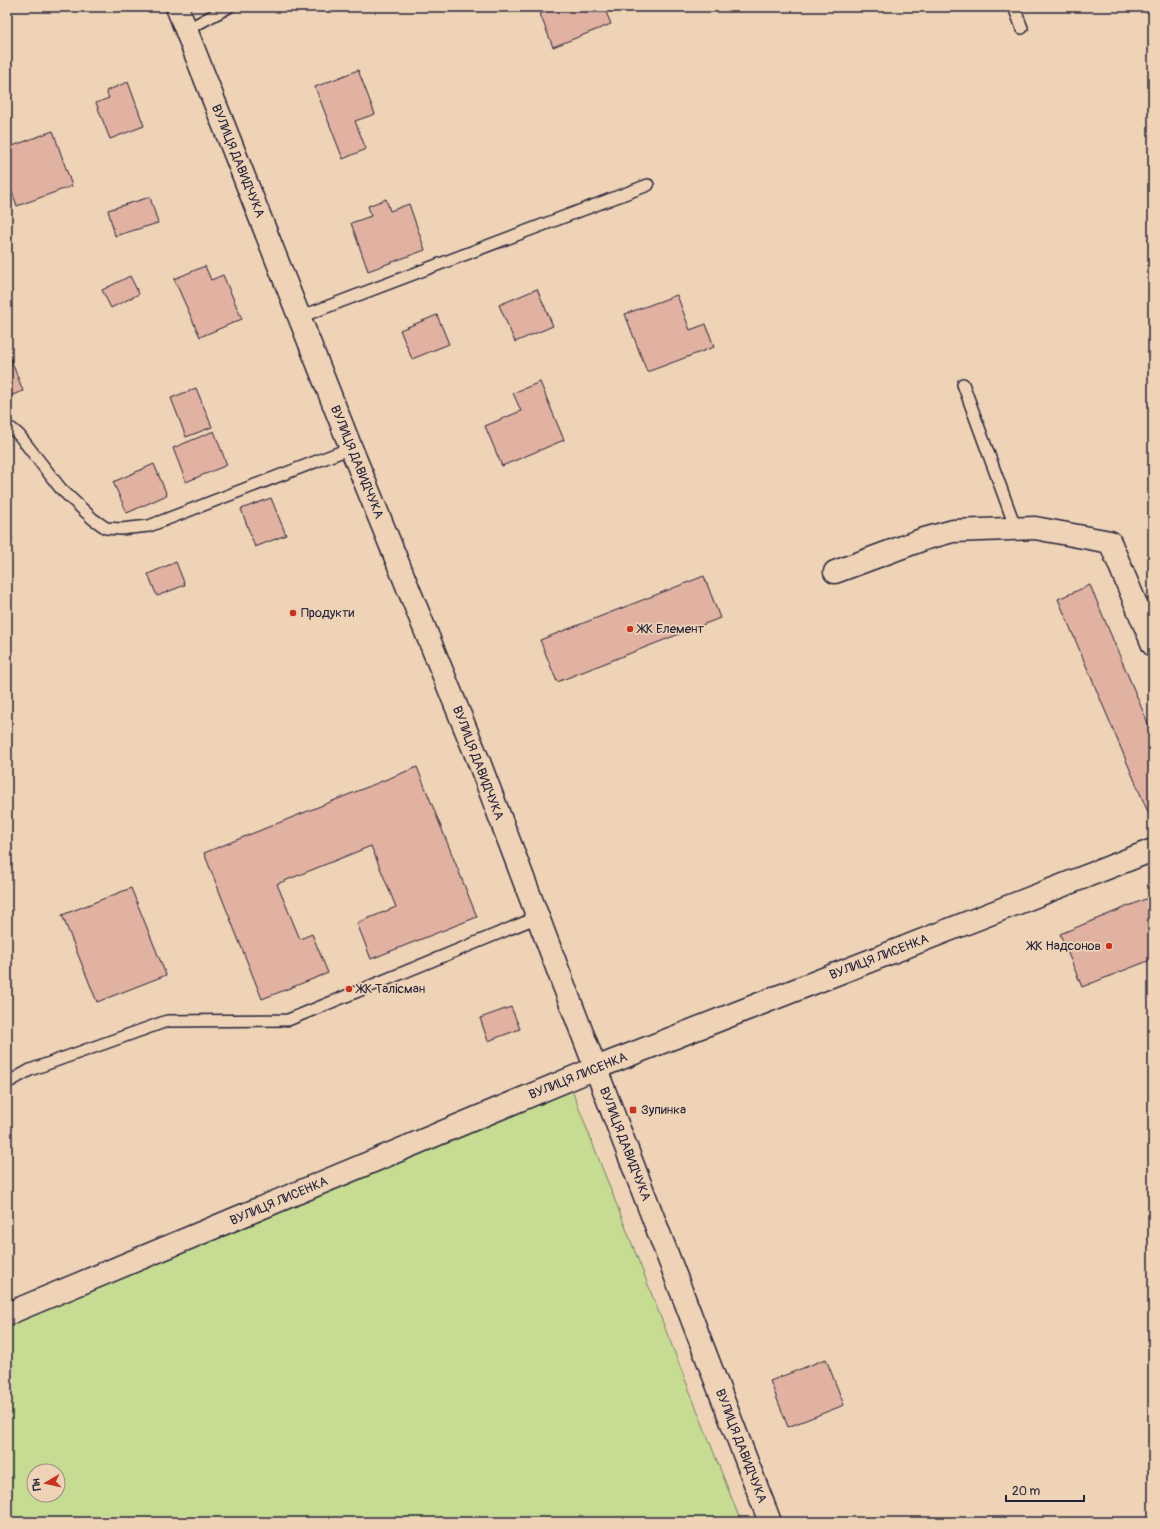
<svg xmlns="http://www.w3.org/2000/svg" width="1160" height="1529" font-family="Pangolin,sans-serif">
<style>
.green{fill:#c5dc92;stroke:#747f66;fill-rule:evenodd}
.building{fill:#e1b1a1;stroke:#22223b}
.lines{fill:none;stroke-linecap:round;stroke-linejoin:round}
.lane-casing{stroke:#22223b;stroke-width:14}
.street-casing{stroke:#22223b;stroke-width:25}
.secondary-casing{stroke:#22223b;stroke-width:25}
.lane{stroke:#efd3b6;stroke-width:11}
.street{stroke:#efd3b6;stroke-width:22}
.secondary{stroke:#efd3b6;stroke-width:22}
.poi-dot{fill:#c8321e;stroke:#efd3b6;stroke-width:1.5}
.labels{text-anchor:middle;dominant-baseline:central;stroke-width:3.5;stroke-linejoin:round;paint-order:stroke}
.street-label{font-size:13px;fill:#22223b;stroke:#efd3b6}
.poi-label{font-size:13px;fill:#22223b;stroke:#efd3b6;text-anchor:start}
</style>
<rect width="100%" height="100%" fill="#efd3b6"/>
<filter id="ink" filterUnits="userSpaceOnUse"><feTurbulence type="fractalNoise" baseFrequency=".025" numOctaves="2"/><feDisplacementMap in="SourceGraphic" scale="8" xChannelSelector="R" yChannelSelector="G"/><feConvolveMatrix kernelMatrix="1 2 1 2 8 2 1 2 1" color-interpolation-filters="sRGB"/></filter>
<g filter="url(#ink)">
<path class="green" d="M569,1083L741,1522H7V1327ZM34,1471H58V1495H34Z"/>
<path class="building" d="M557,7H604L611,24L553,47L540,14Z
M358,70L375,114L355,121L366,149L343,159L315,87Z
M128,82L144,126L110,139L96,103L109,98L106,91Z
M53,131L72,186L17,206L7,177V148Z
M150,197L158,223L115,236L108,210Z
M386,199L390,211L409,204L425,250L368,271L351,223L371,216L368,206Z
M205,266L211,280L223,275L242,319L200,337L174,279Z
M130,276L139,294L111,308L102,290Z
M537,289L553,326L515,342L499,305Z
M677,295L690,330L706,324L714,347L647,372L625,314Z
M437,315L449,344L412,359L400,330Z
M7,349L23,391L7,397Z
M540,382L564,440L502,466L485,426L521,411L513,393Z
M196,388L212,427L186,437L171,398Z
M214,431L227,465L186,482L173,448Z
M154,464L167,495L127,513L113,482Z
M271,498L286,535L255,547L241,509Z
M7,524L13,541L7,543Z
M176,562L185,585L157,596L148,574Z
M704,576L720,618L557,682L540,640Z
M1090,585L1153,735V816L1150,817L1058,599Z
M417,767L477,917L371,959L357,923L396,907L371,846L277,884L300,939L312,934L328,973L262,999L204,853Z
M131,888L166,975L97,1002L62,915Z
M1153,896V959L1082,987L1060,934Z
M511,1007L520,1029L488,1041L480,1018Z
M826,1359L844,1405L788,1427L770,1381Z"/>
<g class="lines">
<g class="lane-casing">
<path id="lane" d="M1014,7L1022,28
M186,30L229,7
M300,317L648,185
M963,384L1016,529
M7,429H12L19,435L61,489L93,519L106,528L121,529L149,526L351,448
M7,1083L30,1070L167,1021L288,1020L538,917"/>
</g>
<g class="street-casing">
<path id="street" d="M177,7L351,448L479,762L561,978L770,1522
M835,572L924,539L953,531L1035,528L1110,542L1153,645"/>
</g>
<g class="secondary-casing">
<path id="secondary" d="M7,1314L596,1068L1153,850"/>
</g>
<use href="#lane" class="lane"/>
<use href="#street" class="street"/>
<use href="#secondary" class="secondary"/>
</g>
</g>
<g class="poi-dot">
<circle cx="293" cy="613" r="4"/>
<circle cx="630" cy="629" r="4"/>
<circle cx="1109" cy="946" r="4"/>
<circle cx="349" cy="989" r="4"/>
<rect x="629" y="1106" width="8" height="8" rx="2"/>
</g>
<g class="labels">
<g class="street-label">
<text transform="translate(238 161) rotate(68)">ВУЛИЦЯ ДАВИДЧУКА</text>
<text transform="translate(357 462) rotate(68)">ВУЛИЦЯ ДАВИДЧУКА</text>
<text transform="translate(478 763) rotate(69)">ВУЛИЦЯ ДАВИДЧУКА</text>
<text transform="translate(879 957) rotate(-21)">ВУЛИЦЯ ЛИСЕНКА</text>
<text transform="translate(578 1076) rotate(-22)">ВУЛИЦЯ ЛИСЕНКА</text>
<text transform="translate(625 1144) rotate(69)">ВУЛИЦЯ ДАВИДЧУКА</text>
<text transform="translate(279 1201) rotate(-23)">ВУЛИЦЯ ЛИСЕНКА</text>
<text transform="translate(741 1446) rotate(69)">ВУЛИЦЯ ДАВИДЧУКА</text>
</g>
<g class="poi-label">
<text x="301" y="613">Продукти</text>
<text x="638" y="629">ЖК Елемент</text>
<text x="1101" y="946" text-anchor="end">ЖК Надсонов</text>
<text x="357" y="989">ЖК Талiсман</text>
<text x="641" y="1110">Зупинка</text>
</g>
</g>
<rect width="1160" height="1529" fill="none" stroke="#efd3b6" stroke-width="24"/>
<rect x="12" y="12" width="1136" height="1505" fill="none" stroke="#22223b" stroke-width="1.5" filter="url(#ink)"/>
<g transform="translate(46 1483) rotate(261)"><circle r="19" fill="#efd3b6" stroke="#9d8c85"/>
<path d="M0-3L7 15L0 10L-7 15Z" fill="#c8321e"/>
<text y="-6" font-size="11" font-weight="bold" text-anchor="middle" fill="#22223b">Пн</text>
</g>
<path d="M1006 1495v6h78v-6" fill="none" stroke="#22223b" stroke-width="2"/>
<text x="1012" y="1495" font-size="12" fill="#22223b" stroke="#efd3b6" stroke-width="3" paint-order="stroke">20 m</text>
</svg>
